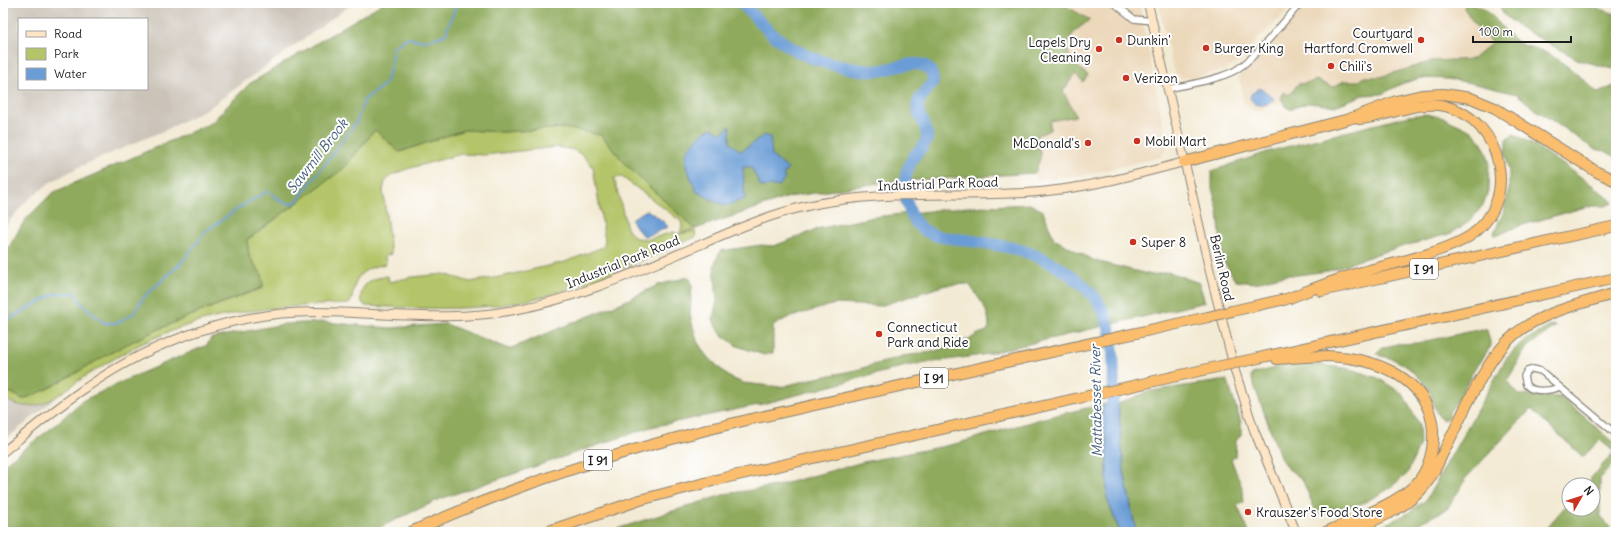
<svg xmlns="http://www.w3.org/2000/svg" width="1619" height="535" font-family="Delius,sans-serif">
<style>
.built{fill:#ecd8ba}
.industrial{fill:#cbc3b8;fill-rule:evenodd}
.green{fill:#b4c569;stroke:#687042}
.forest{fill:#8faa5d;stroke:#56633c}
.water{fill:#6a9cd5;stroke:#435c78}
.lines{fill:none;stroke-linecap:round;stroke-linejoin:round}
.stream{stroke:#6a9cd5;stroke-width:2}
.river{stroke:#6a9cd5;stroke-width:12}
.street-casing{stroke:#888378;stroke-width:8}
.secondary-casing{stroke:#888378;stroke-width:10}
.highway-casing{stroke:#888378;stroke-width:12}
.street{stroke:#fff;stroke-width:5.5}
.secondary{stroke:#fde5c5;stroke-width:8}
.highway{stroke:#fbbe6e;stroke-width:10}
.highway-bridge-casing{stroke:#888378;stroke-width:12;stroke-linecap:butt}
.highway-bridge{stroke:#fbbe6e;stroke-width:10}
.poi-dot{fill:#c8321e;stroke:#fff;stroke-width:1.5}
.labels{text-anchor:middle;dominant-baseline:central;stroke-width:4;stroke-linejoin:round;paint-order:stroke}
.shield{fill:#fff;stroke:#606060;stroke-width:1}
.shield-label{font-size:12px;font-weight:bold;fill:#1c1c1c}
.poi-label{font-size:13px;fill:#1c1c1c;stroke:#fff;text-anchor:start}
.street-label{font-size:13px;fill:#1c1c1c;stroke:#fff}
.water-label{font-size:14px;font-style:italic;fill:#435c78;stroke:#fff}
</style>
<rect width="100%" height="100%" fill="#fff"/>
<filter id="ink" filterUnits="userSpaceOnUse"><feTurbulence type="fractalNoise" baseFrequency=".025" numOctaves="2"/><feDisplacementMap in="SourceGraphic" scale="8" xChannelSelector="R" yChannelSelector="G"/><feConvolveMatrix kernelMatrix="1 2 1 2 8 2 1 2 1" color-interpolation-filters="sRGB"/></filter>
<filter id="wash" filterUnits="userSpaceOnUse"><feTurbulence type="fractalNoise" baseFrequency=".012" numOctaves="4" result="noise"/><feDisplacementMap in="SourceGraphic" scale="16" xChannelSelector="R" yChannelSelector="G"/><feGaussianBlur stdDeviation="0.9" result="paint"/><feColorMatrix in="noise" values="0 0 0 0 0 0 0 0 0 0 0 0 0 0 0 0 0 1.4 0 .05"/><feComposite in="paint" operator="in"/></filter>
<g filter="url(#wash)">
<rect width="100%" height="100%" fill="#f3ead4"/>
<path class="built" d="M1061,3H1139L1167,145L1166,151L1161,157L1085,175L1036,181L1035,173L1041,156L1036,136L1050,121L1063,91L1075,74L1088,75L1074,65L1069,54V40L1073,34L1090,20Z
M1158,3H1295L1244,53L1239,61L1225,70L1181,79L1173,70Z
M1307,3H1459L1469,14L1477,28L1493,42L1473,59L1434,61L1380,77H1365L1359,81H1344L1333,87L1316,80L1312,82L1298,84L1288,95L1285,92L1281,97L1283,102L1255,112L1242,100L1243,92L1238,77L1249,68Z"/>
<path class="industrial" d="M3,3H353L210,107L168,129L81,166L51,182L25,202L9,222L3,233ZM19,19H147V89H19Z
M3,398L11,403L39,405L54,399L3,442Z"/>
<path class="green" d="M564,128L601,135L630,169L695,229L680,233L682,226L681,221L622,177L614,178L627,228L635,238L649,239L674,232L678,234L695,231L696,237C635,263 574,294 508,304C460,311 413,308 365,306L361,301C359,283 373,278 388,276L389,282L412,277L444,274L470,282L500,277L565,262L603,247L605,241L593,167L583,156L574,150L557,147L484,155L461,154L407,169L392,175L385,182L383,190L391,254L385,256L386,264C370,267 357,271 354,289C352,294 353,299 349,304C269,306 198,312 126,352C112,360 98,368 84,377C57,395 37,419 3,398V387L4,389L23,399C55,388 82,368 112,352C160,326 212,307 263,288L262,275L249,256L247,240L344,168L375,130L400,152L464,130L503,132Z"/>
<path class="forest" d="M383,3H1061L1090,20C1084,24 1077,29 1073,34C1059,50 1075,66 1088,75L1083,82L1075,74L1063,91L1076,116L1050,121V130L1036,136L1041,156L1035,173L885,182L789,197L695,229L630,169L601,135L564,128L503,132L464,130L399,152L375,130L344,168L247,240L249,256L262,275L263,287C212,307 160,326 112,352C82,368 55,388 23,399L4,389L3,257L25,220L52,193L211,123L249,84Z
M1465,3C1491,3 1499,30 1519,43C1525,47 1533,47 1540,50C1561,59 1581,77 1598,93L1616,85V157L1605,151L1594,149L1535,109L1517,94L1471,83L1447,79L1420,78L1401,84L1382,94L1363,95L1335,106L1308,103L1290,109L1285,106L1281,97L1284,92L1289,95L1298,84L1312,82L1316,80L1333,87L1344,81H1359L1365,77H1380L1433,61L1473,59L1493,42L1477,28L1464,8Z
M1499,3H1579L1616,14V68L1613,69L1579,60L1519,27L1503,14Z
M1426,114L1444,118L1472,131L1481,141L1486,151L1489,161L1488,192L1483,205L1470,221L1452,233L1383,252L1328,271L1298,275H1287L1267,279L1256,283L1236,281L1222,259L1218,211L1212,188V171L1270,151L1409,116Z
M1513,134C1522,135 1611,196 1613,203L1605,206H1589L1516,227L1496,236L1494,233L1503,213L1509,189V171L1505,152L1507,138Z
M1030,204L1043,211L1054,239L1095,261L1152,275L1169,272L1199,283L1205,302L982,355L906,366L763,404L651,427L440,499L370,532H3V465L53,427L82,401L130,378L207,345L211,338L284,324L324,322L390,328L446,324L509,349L623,302L658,285L688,277L690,278L692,286L690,315L697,341L705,354L729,377L743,383L781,387L811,379L856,370L903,356L932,352L970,339L978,334L987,331L989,327C990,310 978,298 969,284L946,285L880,306L835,304L787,318L773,326V353L764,355L737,346L723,336L716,327L713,319L717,300L714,265L720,251L761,245L774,246L821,228L874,217L967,207Z
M1552,325L1556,326L1527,347L1507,381L1519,395L1561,397L1616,444V461L1600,478V516L1614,532H1543L1569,502V509H1593V485H1585L1614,452L1600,440L1583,457L1531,409L1464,480L1465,481L1447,509L1401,532H1368L1405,515L1426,500L1506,359L1521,343Z
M1482,329L1487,330L1491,346L1473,371L1461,395L1449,412L1448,417L1444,420C1434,417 1434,399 1429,391C1419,374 1400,358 1380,356L1377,353L1381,348L1397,344L1417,343Z
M1289,364H1313L1351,369L1378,378L1403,394L1419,424L1420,444L1407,474L1387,490L1361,504L1328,511L1323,515L1316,512L1302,479L1287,468L1281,459L1251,377L1252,374Z
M1227,380L1241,422V435L1236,441L1235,457L1231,459L1243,490L1244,503L1237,505L1249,532H1136L1124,471L1118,404L1150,391Z
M1104,404L1100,424L1107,439V499L1120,532H607L726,494L776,486L863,462L955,444L1044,418Z"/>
<path class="water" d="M1260,88L1273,97V101C1264,106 1256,108 1250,98L1251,94Z
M730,126V143L741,151L765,135L770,137L772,156L788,169L783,175L785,179L779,186L761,187L751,167H743L745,199L725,206L697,192L686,167V152L702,133L712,128L722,133Z
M647,210L664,222L668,227L653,234L644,236L640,233L631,219Z
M1104,404H1118L1124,471L1136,532H1120L1107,499V439L1100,424Z"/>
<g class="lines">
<path class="stream" d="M3,322L54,294L75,293L82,304L104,323H117L133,314L144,297L181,263L206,231L245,204L268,191C277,198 284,207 296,202L356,123L364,100L385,84L391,65L393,48L406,38L425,41L445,35L455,8L454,3"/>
<path class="river" d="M741,3C753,13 763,27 776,37C799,56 832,66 861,70C868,71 876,71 883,70C898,67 933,53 933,82L920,99L917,106C918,117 928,126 927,138C926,145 919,150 915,155C902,174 902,195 912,216C922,237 945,238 966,240C984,243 1003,245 1020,250C1051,259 1094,285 1106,317C1117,349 1114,387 1111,420"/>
</g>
</g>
<g filter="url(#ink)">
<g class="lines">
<g class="street-casing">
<path id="street" d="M1114,3L1134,19L1153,21
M1168,89C1189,84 1214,81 1234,71C1255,60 1283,21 1301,3
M1560,387C1550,391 1533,393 1526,385L1524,376L1527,371L1533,369L1541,371L1616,434"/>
</g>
<g class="secondary-casing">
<path id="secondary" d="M1148,3L1210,272L1235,371L1254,430L1296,532
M3,452C31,430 58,406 87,387C153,341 234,312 315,312C382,312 447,323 514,310C580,298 640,270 702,244C736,229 771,214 807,206C879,190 953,197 1025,193C1080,190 1132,176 1184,162"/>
</g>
<g class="highway-casing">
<path id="highway" d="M1184,162L1349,119L1396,101L1422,95L1443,94L1471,98L1495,108L1597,172L1616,181
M1321,291L1616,226
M1284,300C1308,291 1331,281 1355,274C1388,264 1442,254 1470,236C1521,202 1503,120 1445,106C1415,100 1388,117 1359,119
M1232,311L1290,298
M1277,359C1294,358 1311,356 1328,356C1374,358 1428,377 1433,429C1434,449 1429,471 1415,485C1395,505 1352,520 1326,532
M1245,361L1616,278
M411,532C519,483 632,447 747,420L1208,317
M546,532L640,500L720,479L1221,366
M1348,532C1371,521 1399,512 1417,494C1429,483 1436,468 1443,453C1462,417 1484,360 1515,334C1544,311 1582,304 1616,293"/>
</g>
<use href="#street" class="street"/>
<use href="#secondary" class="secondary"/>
<use href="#highway" class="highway"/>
<g class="highway-bridge-casing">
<path id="highway-bridge" d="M1208,317L1232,311
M1221,366L1245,361"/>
</g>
<use href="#highway-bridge" class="highway-bridge"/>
</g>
</g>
<g class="poi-dot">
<circle cx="1119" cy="40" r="4"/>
<circle cx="1421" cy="40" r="4"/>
<circle cx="1206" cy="48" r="4"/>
<circle cx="1099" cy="49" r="4"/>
<circle cx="1331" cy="66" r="4"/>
<circle cx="1126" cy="78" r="4"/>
<circle cx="1137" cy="141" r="4"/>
<circle cx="1088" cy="143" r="4"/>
<circle cx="1133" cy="242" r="4"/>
<circle cx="879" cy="334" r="4"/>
<circle cx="1248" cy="512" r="4"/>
</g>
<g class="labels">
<g class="shield">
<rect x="1410" y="259" width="28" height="20" rx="3"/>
<rect x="920" y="368" width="28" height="20" rx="3"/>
<rect x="584" y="450" width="28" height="20" rx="3"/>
</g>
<g class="shield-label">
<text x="1424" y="269">I 91</text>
<text x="934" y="378">I 91</text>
<text x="598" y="460">I 91</text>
</g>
<g class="poi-label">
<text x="1413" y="33" text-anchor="end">Courtyard<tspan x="1413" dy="15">Hartford Cromwell</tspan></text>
<text x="1127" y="40">Dunkin'</text>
<text x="1091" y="42" text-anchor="end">Lapels Dry<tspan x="1091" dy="15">Cleaning</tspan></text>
<text x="1214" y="48">Burger King</text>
<text x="1339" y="66">Chili's</text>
<text x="1134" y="78">Verizon</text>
<text x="1145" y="141">Mobil Mart</text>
<text x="1080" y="143" text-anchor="end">McDonald's</text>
<text x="1141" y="242">Super 8</text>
<text x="887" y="327">Connecticut<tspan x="887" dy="15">Park and Ride</tspan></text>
<text x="1256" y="512">Krauszer's Food Store</text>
</g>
<g class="street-label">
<text transform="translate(938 184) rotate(-2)">Industrial Park Road</text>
<text transform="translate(623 262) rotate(-22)">Industrial Park Road</text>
<text transform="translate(1222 268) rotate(77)">Berlin Road</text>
</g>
<g class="water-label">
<text transform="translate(317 156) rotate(-52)">Sawmill Brook</text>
<text transform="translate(1096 401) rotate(-91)">Mattabesset River</text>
</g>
</g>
<rect width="1619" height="535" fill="none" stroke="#fff" stroke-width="16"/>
<rect x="18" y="18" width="130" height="72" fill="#ffffff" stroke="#a4a4a4"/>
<rect x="26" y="31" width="20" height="6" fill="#fde5c5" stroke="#a4a4a4"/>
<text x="54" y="38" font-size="12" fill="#1c1c1c">Road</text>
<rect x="26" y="48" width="20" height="12" fill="#b4c569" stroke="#a4a4a4"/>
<text x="54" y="58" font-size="12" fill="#1c1c1c">Park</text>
<rect x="26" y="68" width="20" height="12" fill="#6a9cd5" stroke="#a4a4a4"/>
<text x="54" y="78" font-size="12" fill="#1c1c1c">Water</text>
<g transform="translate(1581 497) rotate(51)"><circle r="19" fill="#ffffff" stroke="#a4a4a4"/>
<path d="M0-3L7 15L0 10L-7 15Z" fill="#c8321e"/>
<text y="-6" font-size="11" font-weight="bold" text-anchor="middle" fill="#1c1c1c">N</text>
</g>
<path d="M1473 36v6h98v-6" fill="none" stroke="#1c1c1c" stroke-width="2"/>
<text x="1479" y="36" font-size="12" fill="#1c1c1c" stroke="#ffffff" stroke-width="3" paint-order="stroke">100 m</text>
</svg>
